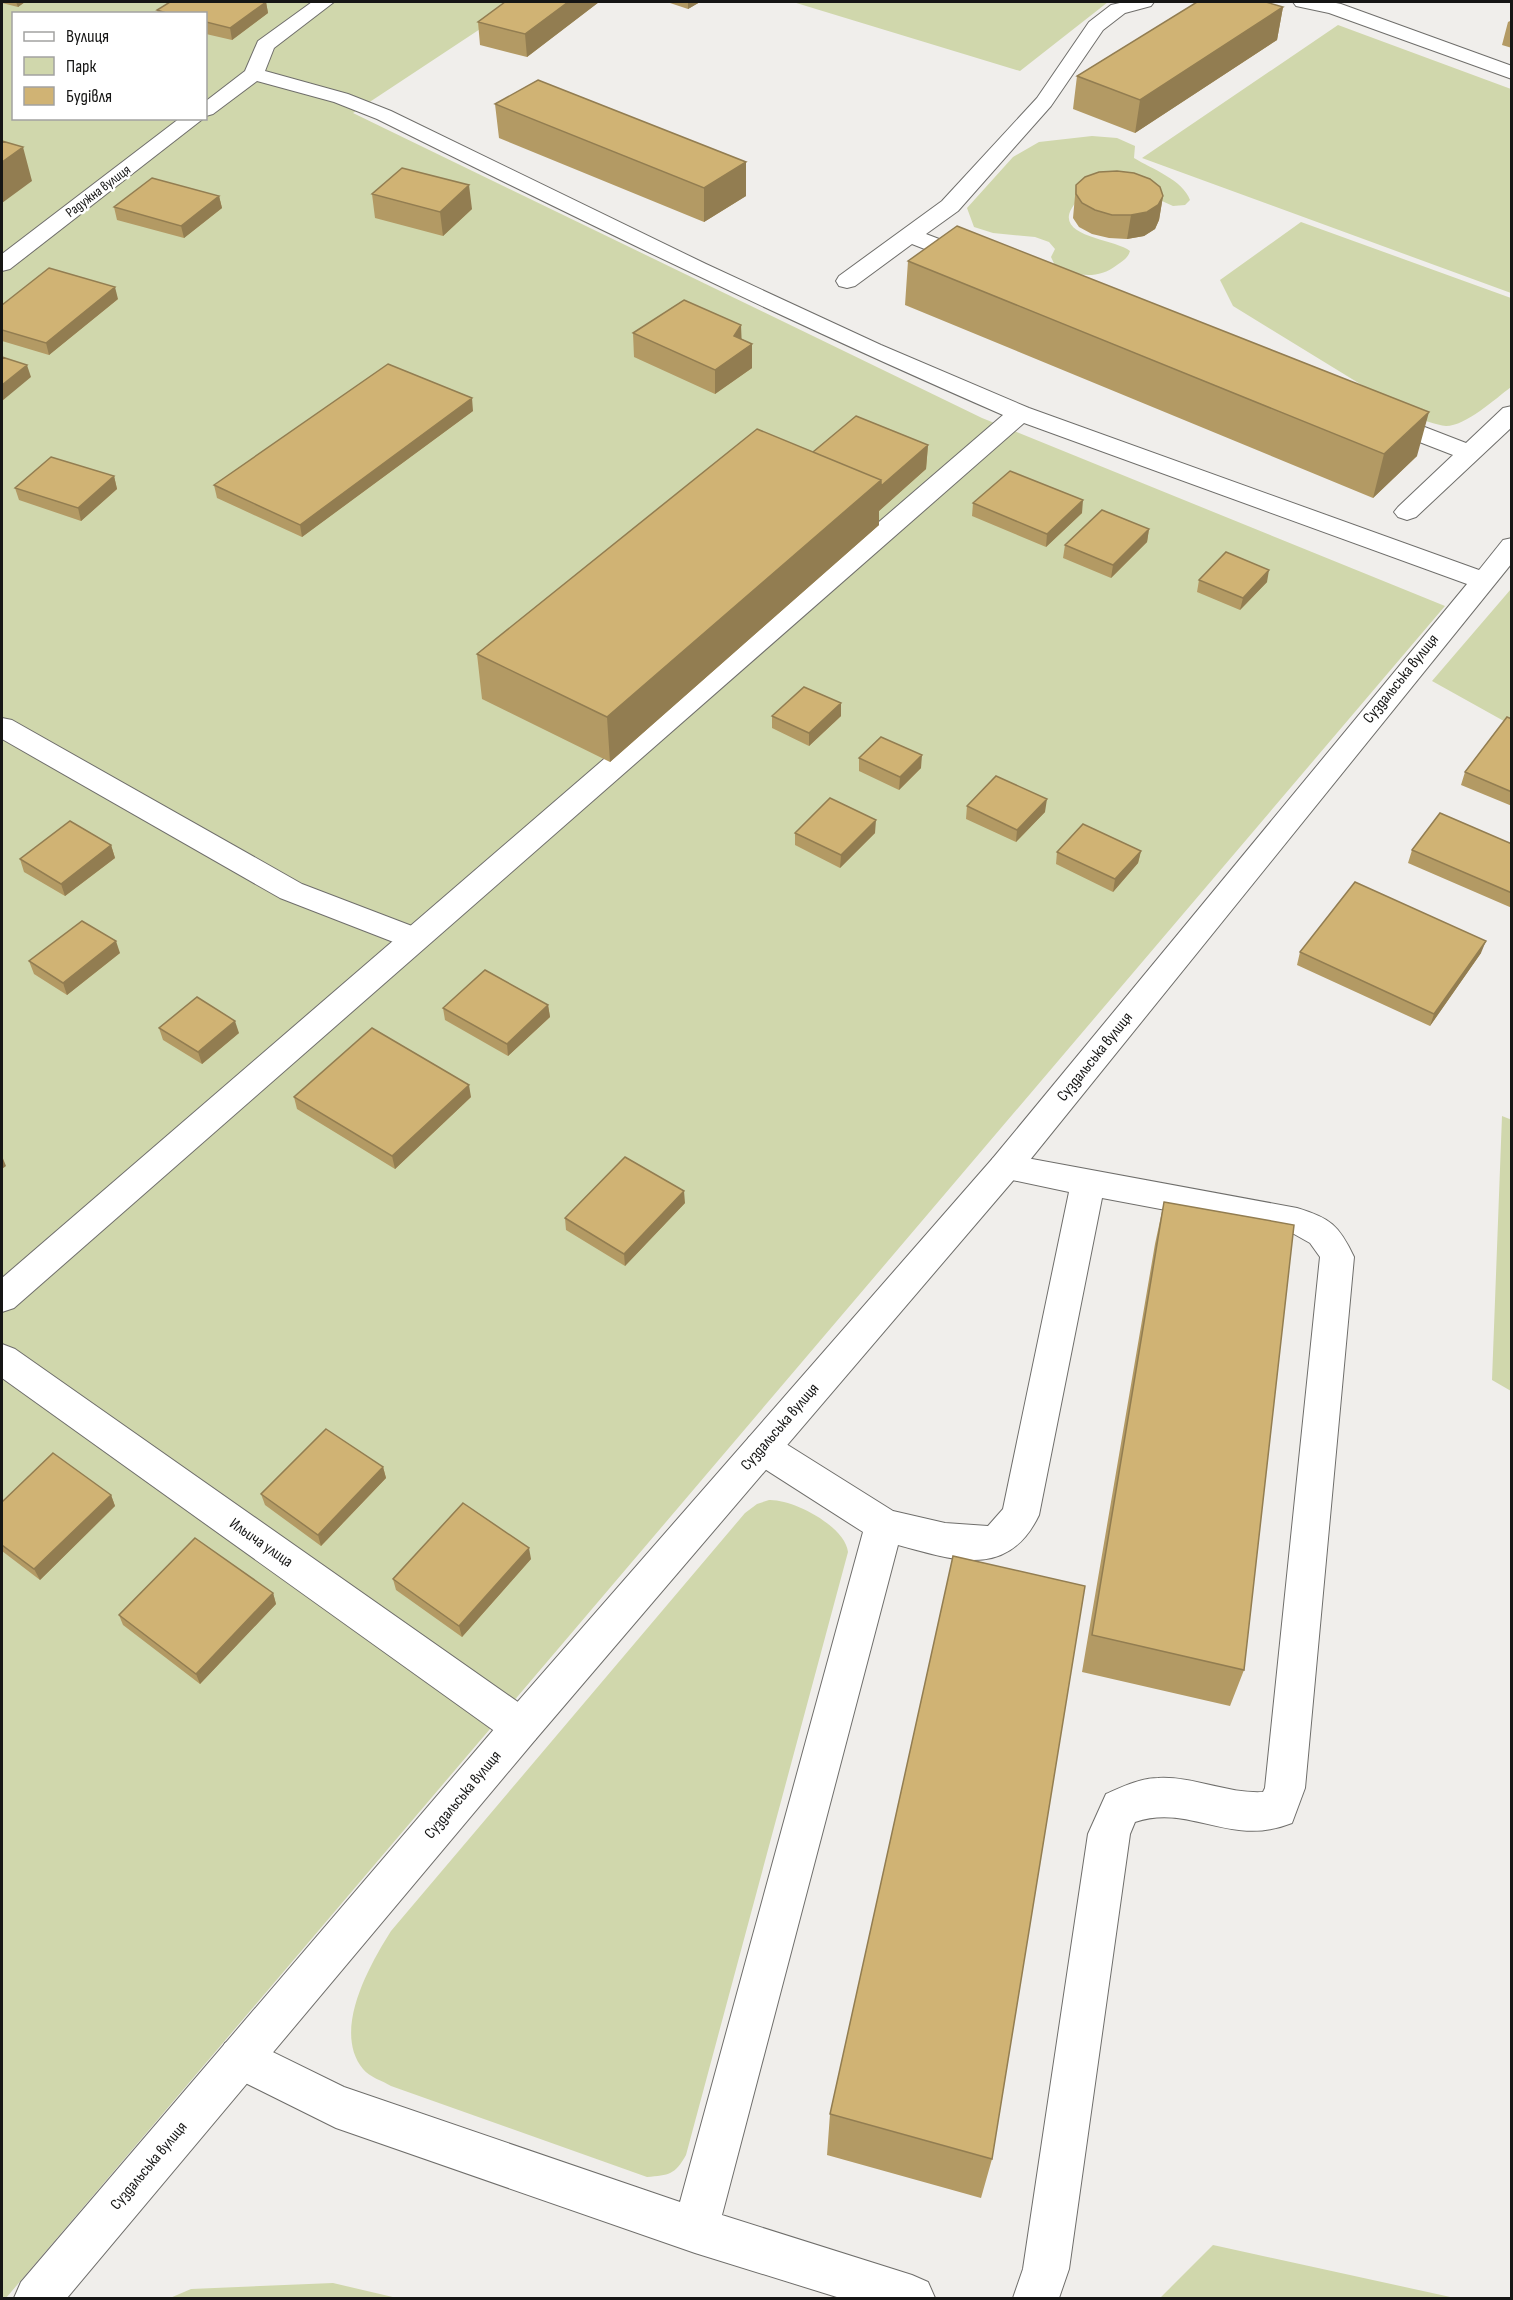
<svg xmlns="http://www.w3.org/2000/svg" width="1513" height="2300" font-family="'Sofia Sans Condensed',sans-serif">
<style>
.green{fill:#d0d7ac;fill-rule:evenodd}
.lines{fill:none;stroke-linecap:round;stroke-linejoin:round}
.lane-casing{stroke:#6f6e6b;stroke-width:2}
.street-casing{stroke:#6f6e6b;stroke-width:2}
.lane{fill:#fff;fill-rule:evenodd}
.street{fill:#fff;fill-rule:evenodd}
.wall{fill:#b39a64}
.shaded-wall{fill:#927d51}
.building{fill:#d0b374;stroke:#927d51;stroke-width:1.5}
.labels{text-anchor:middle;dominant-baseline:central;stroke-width:5;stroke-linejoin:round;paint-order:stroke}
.far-street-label{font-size:14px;fill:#161615;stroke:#fff}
.street-label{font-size:16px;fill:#161615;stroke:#fff}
</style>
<rect width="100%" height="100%" fill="#f0eeeb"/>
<path class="green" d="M2,2H521L353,113L982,418L1445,606L6,2298H2ZM14,14H206V118H14Z
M793,2H1108L1020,71Z
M1338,25L1511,89V293L1142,158Z
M1092,136L1117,138L1135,146L1134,158C1152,169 1183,180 1190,200L1185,205L1173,206L1153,197L1078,200C1044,237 1114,238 1130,251C1128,258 1123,261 1117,265C1098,280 1079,275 1057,270L1051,257L1055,249L1049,242L1035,237L993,233L974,227L967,208L1013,157L1039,142Z
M1301,222L1511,298V387C1495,399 1466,426 1446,426C1436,425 1424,420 1414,417L1233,306L1220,280Z
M1511,589V725L1432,681Z
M1502,1116L1512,1120L1511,1391L1492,1380Z
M769,1500C793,1499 845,1526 848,1552L686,2155C675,2175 669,2175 647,2177L391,2086C383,2081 369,2077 363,2069C332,2031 369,1966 391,1931L745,1513L757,1504Z
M1213,2245L1455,2298H1160Z
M333,2283L397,2298H170L191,2289Z"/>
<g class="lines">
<g class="lane-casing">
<path id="lane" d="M1124,2H1154L1151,6L1125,13L1103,30L1051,106L958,211L926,234L981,255L984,260L981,265L973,267L965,265L912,244L855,286L847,288L839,286L836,281L839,276L942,201L1037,98L1089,22L1111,5Z
M1293,2H1331L1341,4L1512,66V79L1329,13L1296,6Z
M1512,406V427L1416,517L1407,520L1398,517L1394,512L1398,507L1453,455L1373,424L1370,419L1373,414L1382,412L1391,414L1466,443L1503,408Z
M2,718L12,720L302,884L425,931L429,939L425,947L414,950L280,898L2,739Z
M1005,1154L1297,1208C1330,1218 1339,1225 1354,1257L1305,1788L1292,1823C1230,1848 1190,1803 1135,1822L1130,1834L1069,2269L1059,2298H1013L1023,2269L1088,1834L1106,1794C1122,1787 1140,1778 1158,1778C1194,1776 1227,1794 1263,1792L1265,1788L1320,1257L1310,1243L1294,1234L1102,1198L1039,1515C1008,1580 954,1560 898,1545L722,2215L912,2275L928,2282L935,2298H840L695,2253L336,2128L225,2073L218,2058L225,2043L240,2036L344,2087L680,2202L863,1532L749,1459L744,1448L749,1437L762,1432L775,1437L893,1511L945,1523L988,1526L1003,1509L1069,1192L993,1176L988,1167L993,1158Z
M2,1344L15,1349L535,1714L541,1727L535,1740L521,1746L507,1740L2,1378Z"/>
</g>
<g class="street-casing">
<path id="street" d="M312,2H334L274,48L265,71L348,94L391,111L706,264L881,345L1029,408L1479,570L1503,540L1512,538V563L1017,1176L535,1740L67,2298H14L21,2282L507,1714L993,1158L1467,584L1024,423L14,1308L2,1312V1278L1003,415C791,323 584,222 377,119L334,102L257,81L213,114L206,116V101L245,71L258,41Z
M180,118H204L10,269L2,271V254Z"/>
</g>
<use href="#lane" class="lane"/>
<use href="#street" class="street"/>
</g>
<path class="wall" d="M2,2H25L18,7L2,3Z
M266,2L268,13L232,40L206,34V14H158L157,10Z
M505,2H599L527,57L480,45L478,22Z
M667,2H700L688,9Z
M1283,7L1277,40L1135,133L1073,109L1077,76Z
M1512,20V48L1502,45L1508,22Z
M495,104L746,162V196L704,222L499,138Z
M1076,185L1163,196L1159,220L1155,229L1144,236L1127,239L1109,238L1092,234L1079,227L1073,218Z
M372,194L472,209L443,236L375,218Z
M219,196L222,208L184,238L117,220L114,207Z
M908,261L1417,456L1373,498L905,305Z
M118,299L49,355L2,341V305Z
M633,333L742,339L752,344V368L715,394L634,357Z
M473,411L302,537L217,498L214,485Z
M928,445L926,469L879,511V525L610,762L482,699L477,654L813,452Z
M114,476L117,489L81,521L19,500L15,488Z
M973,503L1082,513L1046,547L972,516Z
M1149,529L1147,542L1111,578L1063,558L1065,545Z
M1199,580L1267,582L1240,610L1197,592Z
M841,703V716L809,746L772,728V716Z
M1512,719V806L1461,785L1465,772Z
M859,758L921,768L899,790L859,771Z
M967,806L1045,812L1016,842L966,819Z
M795,833H875L840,868L795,845Z
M1512,844V908L1408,863L1412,850Z
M111,845L115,858L65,896L24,872L20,859Z
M1141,851L1138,863L1113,892L1056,864L1057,852Z
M1300,952L1481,953L1430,1026L1297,965Z
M120,953L67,995L34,974L29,961Z
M548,1005L550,1017L508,1056L445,1020L443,1008Z
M159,1028L239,1033L202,1064L163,1040Z
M294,1097H471L395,1169L297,1109Z
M1164,1202L1244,1670L1230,1706L1082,1672L1155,1244Z
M685,1203L625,1266L566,1230L565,1218Z
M383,1467L386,1478L321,1546L265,1505L261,1494Z
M111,1495L115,1506L40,1580L2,1551V1502Z
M531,1559L462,1637L396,1590L393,1579Z
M273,1593L276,1604L200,1684L123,1625L119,1615Z
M830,2114L992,2159L981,2198L827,2155Z"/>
<path class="shaded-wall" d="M16,2H25L18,7Z
M266,2L268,13L232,40L230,28Z
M568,2H599L527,57L525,34Z
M688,2H700L688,9Z
M1283,7L1277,40L1135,133L1140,100Z
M23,147L32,181L2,203V162Z
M746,162V196L704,222V188Z
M469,185L472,209L443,236L440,212Z
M219,196L222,208L184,238L181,226Z
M1163,196L1159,220L1155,229L1144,236L1127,239L1131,215Z
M115,287L118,299L49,355L46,343Z
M741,325L742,349L752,344V368L715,394V370L734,336Z
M27,365L31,377L2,401V385Z
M472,398L473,411L302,537L300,525Z
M1429,412L1417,456L1373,498L1384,454Z
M928,445L926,469L879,511V525L610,762L607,717L881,480Z
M114,476L117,489L81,521L78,508Z
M1083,500L1082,513L1046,547L1047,534Z
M1149,529L1147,542L1111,578L1113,565Z
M1269,570L1267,582L1240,610L1243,598Z
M841,703V716L809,746V733Z
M922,755L921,768L899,790L900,777Z
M1047,799L1045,812L1016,842L1017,830Z
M876,820L875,833L840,868L841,855Z
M111,845L115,858L65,896L61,884Z
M1141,851L1138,863L1113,892L1115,879Z
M116,941L120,953L67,995L63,983Z
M1486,941L1481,953L1430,1026L1434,1014Z
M548,1005L550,1017L508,1056L507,1044Z
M235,1021L239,1033L202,1064L198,1052Z
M469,1085L471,1097L395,1169L392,1156Z
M2,1156L6,1166L2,1169Z
M684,1191L685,1203L625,1266L624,1254Z
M383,1467L386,1478L321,1546L318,1535Z
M111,1495L115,1506L40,1580L34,1569Z
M529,1548L531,1559L462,1637L459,1626Z
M273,1593L276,1604L200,1684L196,1674Z"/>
<path class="building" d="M170,2H266L230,28L206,22V14H169L157,10Z
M505,2H568L525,34L478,22Z
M1197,2H1266L1283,7L1140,100L1077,76Z
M538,80L746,162L704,188L495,104Z
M2,141L23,147L2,162Z
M402,168L469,185L440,212L372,194Z
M1117,171L1134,173L1150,179L1160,187L1163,196L1158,205L1147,212L1131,215H1112L1095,210L1082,203L1076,194V185L1085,177L1099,172Z
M152,178L219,196L181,226L114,207Z
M957,226L1429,412L1384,454L908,261Z
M49,268L115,287L46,343L2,330V305Z
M684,300L741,325L734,336L752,344L715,370L633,333Z
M2,357L27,365L2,385Z
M388,364L472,398L300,525L214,485Z
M856,416L928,445L881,486V480L813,452Z
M757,429L881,480L607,717L477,654Z
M51,457L114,476L78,508L15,488Z
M1010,471L1083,500L1047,534L973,503Z
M1102,510L1149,529L1113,565L1065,545Z
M1226,552L1269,570L1243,598L1199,580Z
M804,687L841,703L809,733L772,716Z
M1507,717L1512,719V792L1465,772Z
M881,737L922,755L900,777L859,758Z
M996,776L1047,799L1017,830L967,806Z
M830,798L876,820L841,855L795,833Z
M1440,813L1512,844V893L1412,850Z
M70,821L111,845L61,884L20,859Z
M1083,824L1141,851L1115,879L1057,852Z
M1355,882L1486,941L1434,1014L1300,952Z
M82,921L116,941L63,983L29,961Z
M485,970L548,1005L507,1044L443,1008Z
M197,997L235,1021L198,1052L159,1028Z
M372,1028L469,1085L392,1156L294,1097Z
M625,1157L684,1191L624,1254L565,1218Z
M1164,1202L1294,1225L1244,1670L1092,1635Z
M326,1429L383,1467L318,1535L261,1494Z
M53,1453L111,1495L34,1569L2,1545V1502Z
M463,1503L529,1548L459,1626L393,1579Z
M195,1538L273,1593L196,1674L119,1615Z
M953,1556L1085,1586L992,2159L830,2114Z"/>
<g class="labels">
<g class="far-street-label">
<text transform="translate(98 191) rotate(-37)">Радужна вулиця</text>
</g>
<g class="street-label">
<text transform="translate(1401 679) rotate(-51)">Суздальська вулиця</text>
<text transform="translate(1095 1057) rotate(-51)">Суздальська вулиця</text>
<text transform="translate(780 1427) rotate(-49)">Суздальська вулиця</text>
<text transform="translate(261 1543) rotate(35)">Ильича улица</text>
<text transform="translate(463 1795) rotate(-50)">Суздальська вулиця</text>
<text transform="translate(149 2166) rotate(-50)">Суздальська вулиця</text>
</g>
</g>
<rect width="1513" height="2300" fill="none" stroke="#161615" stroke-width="6"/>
<rect x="12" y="12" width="195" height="108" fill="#ffffff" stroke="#a2a2a1" stroke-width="1.5"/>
<rect x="24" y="32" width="30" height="9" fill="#ffffff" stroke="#a2a2a1" stroke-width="1.5"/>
<text x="66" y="42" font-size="18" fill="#161615">Вулиця</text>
<rect x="24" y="57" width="30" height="18" fill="#d0d7ac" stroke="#a2a2a1" stroke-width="1.5"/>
<text x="66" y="72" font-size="18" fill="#161615">Парк</text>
<rect x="24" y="87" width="30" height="18" fill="#d0b374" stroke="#a2a2a1" stroke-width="1.5"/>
<text x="66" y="102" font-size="18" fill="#161615">Будівля</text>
</svg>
